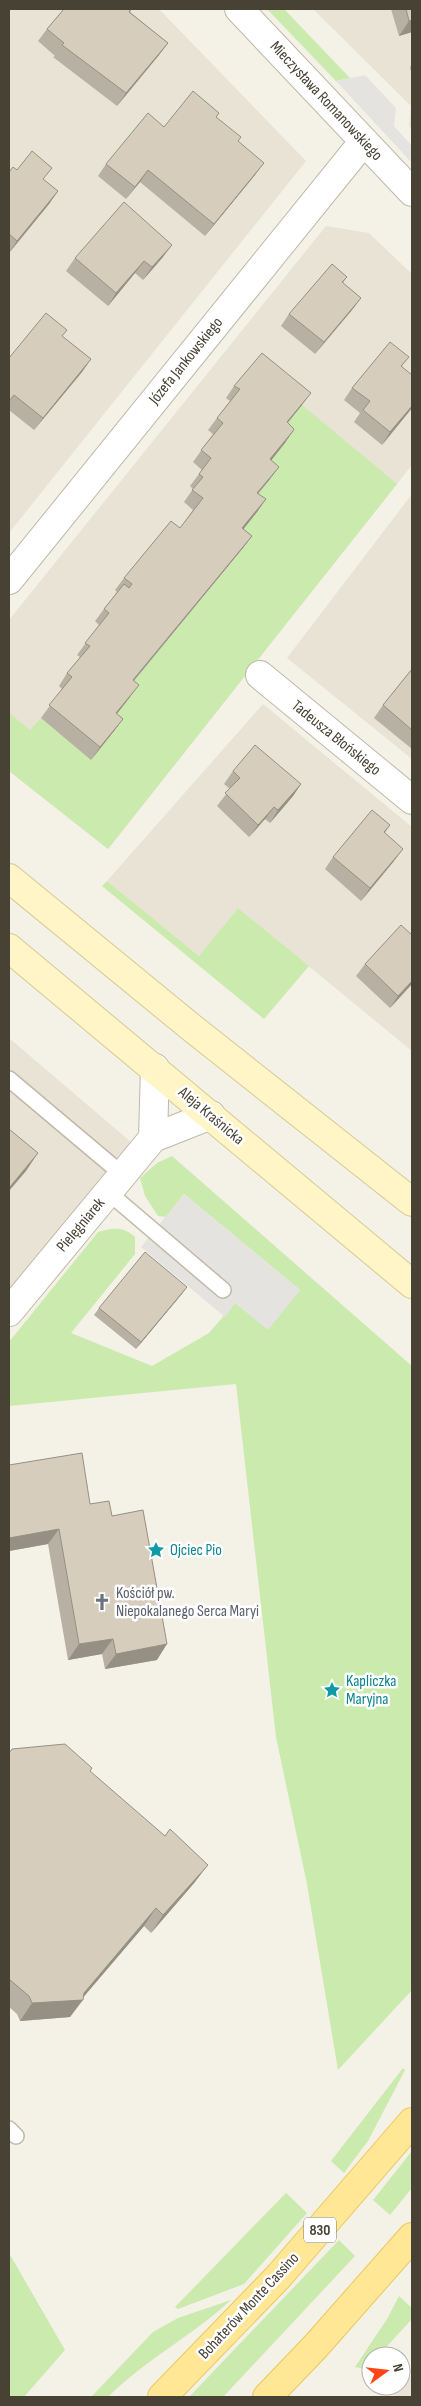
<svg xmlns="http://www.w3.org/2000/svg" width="421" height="2406" font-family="'Sofia Sans Condensed',sans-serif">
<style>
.residential{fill:#e8e3d5}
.green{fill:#cbeaae}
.parking{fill:#e5e3df}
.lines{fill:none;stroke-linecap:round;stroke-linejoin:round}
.service-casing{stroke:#c0b9a9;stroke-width:18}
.minor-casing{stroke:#c0b9a9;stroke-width:30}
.secondary-casing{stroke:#d7c994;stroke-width:30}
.primary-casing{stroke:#eac85f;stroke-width:30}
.service{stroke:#fff;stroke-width:15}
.minor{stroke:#fff;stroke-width:28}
.secondary{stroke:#fff5c6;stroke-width:28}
.primary{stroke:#ffe795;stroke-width:28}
.wall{fill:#b8b0a2}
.shaded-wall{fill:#969084}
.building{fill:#d6cdbc;stroke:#969084}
.labels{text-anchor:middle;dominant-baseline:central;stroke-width:5;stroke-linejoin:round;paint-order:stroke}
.shield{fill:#fff;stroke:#7f7b72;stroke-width:1}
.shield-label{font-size:15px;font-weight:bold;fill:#484235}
.street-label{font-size:16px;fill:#484235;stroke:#fff}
.culture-label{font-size:16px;fill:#0d838f;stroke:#fff;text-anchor:start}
.worship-label{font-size:16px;fill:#5b616d;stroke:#fff;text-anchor:start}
</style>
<rect width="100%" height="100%" fill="#f4f1e7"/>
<path class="residential" d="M9,9H159L306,161L9,533Z
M313,9H412V129L409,126L411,106Z
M326,226L369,233L412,274V465L108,849L9,771V620Z
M412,494V759L287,658Z
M263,704L412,827V1051L238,908L199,956L107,881Z
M9,1038L131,1142L9,1289Z
M412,2375V2397H392Z"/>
<path class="green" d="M267,9H284L350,78L336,81Z
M302,405L397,484L108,849L9,771V713L30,730L41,718L91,759L124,692L243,549L234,541L257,512L248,505L278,435Z
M107,881L199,956L238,908L309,966L264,1019L102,886Z
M172,1156L412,1366V1990L338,2070L307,1884L276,1737L236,1384L9,1406V1342L98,1232C113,1228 123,1226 135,1237V1254L71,1333L152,1366L209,1333L235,1303L268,1329L300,1290L184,1194L166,1217L158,1216L145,1196L140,1178L157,1163Z
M403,2068L405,2070L368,2141L344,2173L331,2161Z
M412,2151V2188L390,2215L373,2200Z
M286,2193L307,2213L244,2284L178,2309L175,2307Z
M339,2240L355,2256L223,2397H189Z
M9,2253L65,2350L24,2397H9Z
M399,2296L412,2308V2319L378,2356H371V2364L366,2369L355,2367L387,2319Z
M231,2300C192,2336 145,2360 108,2397H91L153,2332L178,2318Z"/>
<path class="parking" d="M365,75L396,108L394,126L412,146V163L336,81Z
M184,1194L300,1290L268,1330L235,1303L225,1317L141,1247Z"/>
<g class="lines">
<g class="service-casing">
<path id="service" d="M9,1079L123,1175
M108,1192L223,1290
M9,2129L16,2136"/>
</g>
<g class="minor-casing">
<path id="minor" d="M239,9L412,192
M9,580L364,141
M260,675L412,800
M155,1068L153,1138L211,1115
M9,1312L153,1138"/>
</g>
<g class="secondary-casing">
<path id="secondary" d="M9,878L192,1028L412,1202
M9,948L412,1284"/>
</g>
<g class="primary-casing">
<path id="primary" d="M162,2397L279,2276L412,2122
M267,2397L315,2347L412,2237"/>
</g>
<use href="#service" class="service"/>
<use href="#minor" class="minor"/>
<use href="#secondary" class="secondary"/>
<use href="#primary" class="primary"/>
</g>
<path class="wall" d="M64,9H132L130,12L168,43L159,55L117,106L53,57L55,56L38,41L47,29Z
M391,9H412V32L399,36Z
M412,64V77L410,67Z
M219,113L216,117L238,141L255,175L205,236L140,182L126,199L98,176L106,164L164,127Z
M17,170L44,180L58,191L49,204L9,253V172Z
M163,257L143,280L135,273L108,306L66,271L75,258Z
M347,277L343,283L361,298L352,310L315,354L281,326L289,314Z
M62,336L91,359L82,372L34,430L9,410V358Z
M409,357L402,366L412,408L382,445L354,422L360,413L344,400L352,388Z
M234,386L302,405L287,423L293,431L271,460L270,479L258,494L266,499L257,512L243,529L252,536L243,548L134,681L130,697L117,714L123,719L114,731L91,760L41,718L62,689L59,686L67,673L80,657L77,655L99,625L95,621L104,609L117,592L115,590L124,578L180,528L193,510L184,502L193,489L190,486L202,470L193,462L213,434L208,430L217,418L230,401L226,398Z
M412,669V749L374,718L383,705Z
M233,771L301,784L293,796L270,823L265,819L249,837L217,806L230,789L224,784Z
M390,825L385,833L394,861L361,901L325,869L333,857Z
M365,964L412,984L390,1008L356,976Z
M187,1287L136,1349L94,1315L99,1308Z
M9,1465L90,1504L112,1516L157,1660L105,1669L102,1654L68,1660L48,1544L9,1551Z
M9,1753L90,1772L195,1882L151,1933L144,1926L83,1997L70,2017L20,2021L17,2014L9,2007Z"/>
<path class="shaded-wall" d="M412,20V32L399,36L409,21Z
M168,43L159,55L117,106L126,93Z
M264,163L255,175L205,236L214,224Z
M148,170L140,182L126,199L135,187Z
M58,191L49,204L9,253L17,241Z
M172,245L163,257L143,280L152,267Z
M144,261L135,273L108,306L116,293Z
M361,298L352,310L315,354L324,342Z
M91,359L82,372L34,430L43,418Z
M311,393L302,405L278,435L287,422Z
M412,406V408L382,445L390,432Z
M293,431L285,443L262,472L270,459Z
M279,467L270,479L248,505L257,493Z
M266,499L257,512L234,541L242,528Z
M252,536L243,548L124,692L133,680Z
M139,685L130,697L107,726L116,713Z
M123,719L114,731L91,760L100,747Z
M301,784L293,796L270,823L278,810Z
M274,807L265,819L249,837L258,825Z
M403,849L394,861L361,901L370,888Z
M412,981V984L390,1008L398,996Z
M38,1153L26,1171L9,1191V1188Z
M187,1287L182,1294L136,1349L141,1342Z
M59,1529L48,1544L9,1551V1538Z
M113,1639L102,1654L68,1660L79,1644Z
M167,1644L157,1660L105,1669L116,1654Z
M208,1865L195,1882L151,1933L163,1915Z
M156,1908L144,1926L81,2000H83L70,2017L20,2021L32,2003L84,1993Z"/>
<path class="building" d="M64,9H131L129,12L168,43L126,93L62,45L64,43L47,29Z
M406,9H412V20L409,21Z
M193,91L219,113L216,117L241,137L238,141L264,163L214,224L148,170L135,187L106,164L148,113L164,127Z
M32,151L52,168L43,179L58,191L17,241L9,234V172L13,167L17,170Z
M124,202L172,245L152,267L144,261L116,293L75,258Z
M332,264L347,277L342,282L361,298L324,342L289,314Z
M46,313L67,330L62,336L91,359L43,418L14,395L9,401V358Z
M390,342L409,357L401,366L412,375V406L390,432L363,410L370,401L352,388Z
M262,353L311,393L287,422L294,429L293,431L270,459L279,467L257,493L266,499L242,528L252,536L133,680L139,685L116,713L123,719L100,747L49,705L72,677L67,673L90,646L85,643L109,613L104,609L124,584L129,588L132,584L124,578L171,521L180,528L203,498L192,490L203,477L199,474L211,458L201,450L223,423L217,418L240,389L234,386Z
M412,669V730L383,705Z
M255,745L301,784L278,810L274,807L258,825L225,793L240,778L233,771Z
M372,810L390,825L384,832L403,849L370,888L333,857Z
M401,925L412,935V981L398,996L365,964Z
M9,1129L38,1153L9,1188Z
M145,1252L187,1287L141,1342L99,1308Z
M82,1453L90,1504L109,1501L112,1516L143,1510L167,1644L116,1654L113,1639L79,1644L59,1529L9,1538V1465Z
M65,1744L92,1768L90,1771L165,1836L170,1829L208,1865L163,1915L156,1908L84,1993L83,2000L32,2003L29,1996L9,1979V1753L12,1749Z"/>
<defs>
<g id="sight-bare" transform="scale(1.35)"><path d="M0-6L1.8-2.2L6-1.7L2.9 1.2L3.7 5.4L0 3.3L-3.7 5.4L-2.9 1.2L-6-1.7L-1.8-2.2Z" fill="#0f9aa8" stroke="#fff" stroke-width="2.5" paint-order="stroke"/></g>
<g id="church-bare" transform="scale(1.35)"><path d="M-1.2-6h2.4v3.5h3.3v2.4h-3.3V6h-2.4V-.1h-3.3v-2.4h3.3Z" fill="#6b7280" stroke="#fff" stroke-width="2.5" paint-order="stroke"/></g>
</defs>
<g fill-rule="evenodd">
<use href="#sight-bare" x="156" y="1550"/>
<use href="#church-bare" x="102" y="1602"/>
<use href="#sight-bare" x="332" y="1690"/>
</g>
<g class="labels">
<rect class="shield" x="304" y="2217.5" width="32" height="25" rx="4"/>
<g class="shield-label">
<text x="320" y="2230">830</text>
</g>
<g class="street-label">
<text transform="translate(326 101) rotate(47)">Mieczysława Romanowskiego</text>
<text transform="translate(186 361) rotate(-51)">Józefa Jankowskiego</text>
<text transform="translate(336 738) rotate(39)">Tadeusza Błońskiego</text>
<text transform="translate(211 1116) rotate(40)">Aleja Kraśnicka</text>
<text transform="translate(81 1225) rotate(-50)">Pielęgniarek</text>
<text transform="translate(249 2306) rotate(-47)">Bohaterów Monte Cassino</text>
</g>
<g class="culture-label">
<text x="170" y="1550">Ojciec Pio</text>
<text x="346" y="1681">Kapliczka<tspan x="346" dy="18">Maryjna</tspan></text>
</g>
<g class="worship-label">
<text x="116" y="1593">Kościół pw.<tspan x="116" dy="18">Niepokalanego Serca Maryi</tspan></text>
</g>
</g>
<rect width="421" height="2406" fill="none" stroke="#484235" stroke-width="20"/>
<g transform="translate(386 2371) rotate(75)"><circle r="24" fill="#ffffff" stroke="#b6b3ae"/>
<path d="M0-4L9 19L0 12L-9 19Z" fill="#ff4513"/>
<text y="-8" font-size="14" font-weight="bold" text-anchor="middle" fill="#484235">N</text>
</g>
</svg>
